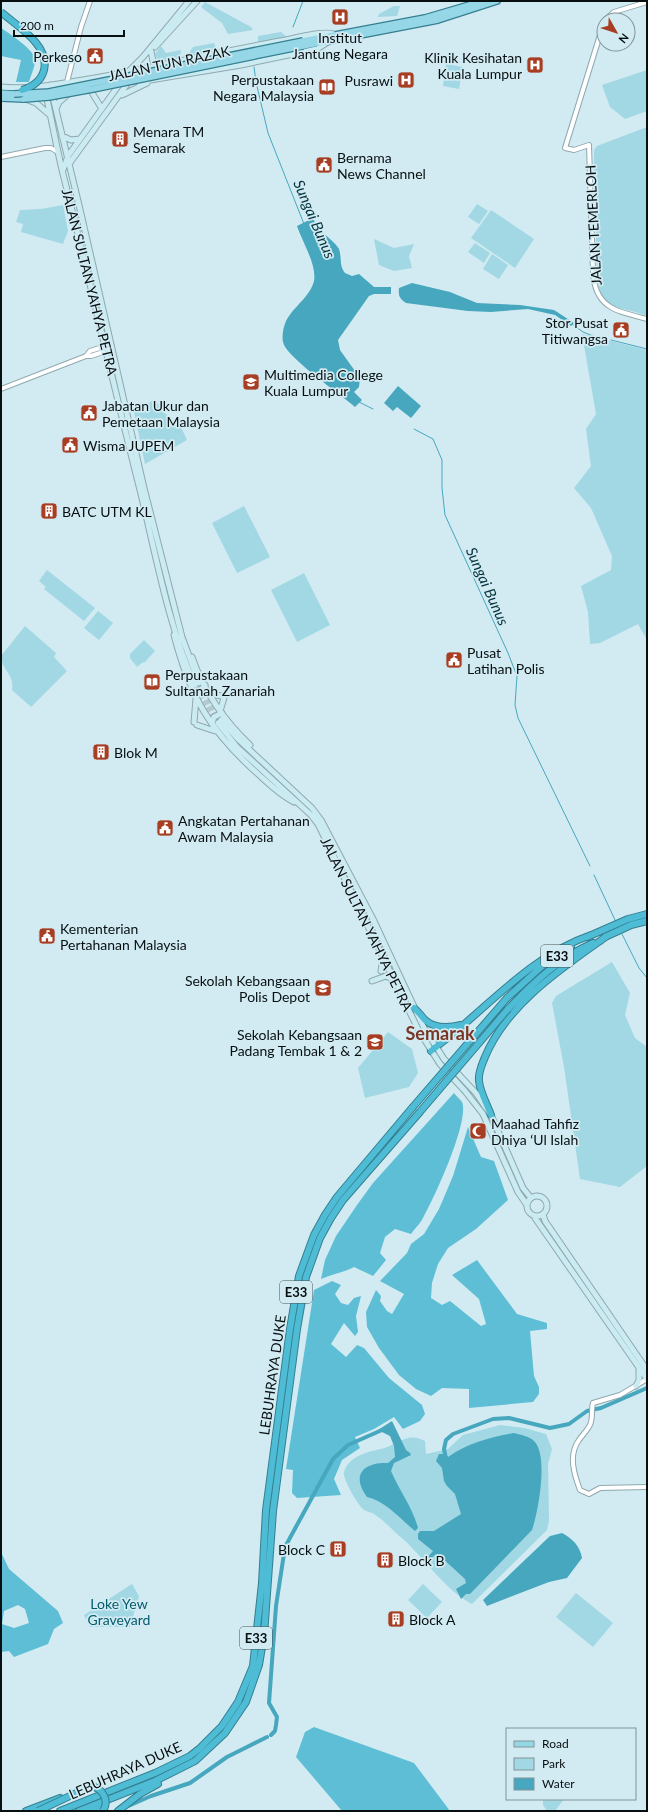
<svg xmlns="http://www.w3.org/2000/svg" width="648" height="1812" font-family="Lato,sans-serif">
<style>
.green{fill:#a2d7e4}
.forest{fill:#5ebed5;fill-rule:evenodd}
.water{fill:#46a7be}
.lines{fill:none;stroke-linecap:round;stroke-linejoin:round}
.stream{stroke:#46a7be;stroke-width:1}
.canal{stroke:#46a7be;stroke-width:4}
.secondary-tunnel{stroke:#b4cad0;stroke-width:5;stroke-dasharray:5 2.5;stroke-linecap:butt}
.tertiary-casing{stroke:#90a8ae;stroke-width:6}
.secondary-casing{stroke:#90a8ae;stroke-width:7}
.primary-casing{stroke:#357f90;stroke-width:8}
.motorway-casing{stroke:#357f90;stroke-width:8}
.tertiary{stroke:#fff;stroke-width:4}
.secondary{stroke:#caebf2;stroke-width:5}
.primary{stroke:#95d7e6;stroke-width:5.5}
.motorway{stroke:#4ebcd5;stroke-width:6}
.primary-bridge-casing{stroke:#357f90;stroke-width:8;stroke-linecap:butt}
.motorway-bridge-casing{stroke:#357f90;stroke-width:8;stroke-linecap:butt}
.primary-bridge{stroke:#95d7e6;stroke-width:5.5}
.motorway-bridge{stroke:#4ebcd5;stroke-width:6}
.labels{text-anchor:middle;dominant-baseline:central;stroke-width:3.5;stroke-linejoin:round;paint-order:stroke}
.shield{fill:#d2ebf2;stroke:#445154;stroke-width:1}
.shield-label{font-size:13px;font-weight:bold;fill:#070f11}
.poi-label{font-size:14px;fill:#070f11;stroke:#d2ebf2;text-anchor:start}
.street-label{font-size:14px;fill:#070f11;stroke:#d2ebf2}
.park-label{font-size:14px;fill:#045b6b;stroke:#d2ebf2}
.water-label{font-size:15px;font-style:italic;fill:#05343e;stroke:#d2ebf2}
.district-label{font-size:18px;font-weight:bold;fill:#7a3624;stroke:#d2ebf2}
</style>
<rect width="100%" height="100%" fill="#d2ebf2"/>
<path class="green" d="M205,2L251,27L253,30L228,34L222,23L201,7Z
M394,6H400L397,16L378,17L379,14Z
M281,32L288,38L258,43V36Z
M214,43L216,49L187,56L193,47Z
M161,46L166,53L181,50L180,57L167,60H158L155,54Z
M446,64L463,67L459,89L443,86Z
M647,70V111L625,119L610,107L602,85Z
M647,127V316C633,309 608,310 601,294C599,289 598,283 597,278L594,165V150L597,146Z
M477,204L488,211L479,224L468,217Z
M63,205L68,231L63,244L21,232L23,224L16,222L20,210L41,209Z
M491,210L534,239L515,268L471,238Z
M374,239L394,248L414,244L409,256L412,268L394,271L379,265Z
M475,243L490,253L484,263L468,252Z
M492,254L508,265L499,279L483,269Z
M582,334L647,350V640L638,624L600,643L590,644L588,612L581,586L611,570L612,556L591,508L574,488L591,466L586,429L596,414Z
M155,399L162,411L180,425L187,440L145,464L134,412Z
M244,506L270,557L237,573L212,523Z
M47,570L95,608L84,621L44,589L46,587L39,581Z
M304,573L330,625L297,642L271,590Z
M98,611L113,623L99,640L84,628Z
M25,626L56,653L54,657L67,671L31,707L12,690C15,675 1,669 1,656Z
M144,640L155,651L144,663L143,662L137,667L130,658V654Z
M612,962L630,993L625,1015L635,1038L647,1047V1166L620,1187L580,1179L564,1067L552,1003L556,996Z
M388,1032L412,1049L418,1073L409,1087L365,1098L358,1068Z
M500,1425L524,1428L546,1434L552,1449L548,1464L549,1521L547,1530L472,1604C445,1590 426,1560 404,1540C394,1532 385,1521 374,1514C371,1512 366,1512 363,1509C358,1505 342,1478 344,1472C349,1456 367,1452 381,1449C398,1445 407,1431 425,1441L426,1454L448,1449L463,1435Z
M132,1584L139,1596L130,1627H90L84,1615Z
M423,1584L442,1602L427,1618L408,1600Z
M576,1593L613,1623L593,1647L556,1617Z
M543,1799H564L555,1811H547L543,1805Z"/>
<path class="forest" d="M1,28C9,33 36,51 35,60C35,67 31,75 29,82H16L21,60L1,56Z
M454,1093C456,1096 460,1099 462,1102C470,1121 433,1201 422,1220C419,1225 414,1229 411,1234L395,1229L385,1237L380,1253L386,1260L373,1276L354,1267C343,1273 332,1274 321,1279L325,1260L336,1236L357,1205L373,1183Z
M468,1127L481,1157L494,1161L508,1200L476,1229L448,1248L438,1264L432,1283L431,1298L442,1305L450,1301L481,1326L486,1324L479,1299L452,1275L477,1260L517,1314L547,1323V1329L530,1331L534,1376L539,1387V1394L533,1402L469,1408V1389L442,1388L431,1396L416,1389L399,1375L379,1348L367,1327L366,1312L376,1290L381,1296L380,1301L387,1311L392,1314L404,1294L380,1281L407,1253L411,1244L424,1234L439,1209L453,1176Z
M332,1281L341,1285L335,1294L341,1303L348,1305L354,1298L361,1296L356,1316L358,1332L355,1336L344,1323L331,1344L346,1357L357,1345L364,1348L389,1378L422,1405L425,1414L420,1421L403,1429L394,1417L374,1429L355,1437L360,1448L342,1460L334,1479L341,1495L297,1498L292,1493L293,1470L286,1469L314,1290Z
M1,1552L9,1569L58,1611L63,1623L54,1629L48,1644L14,1657L9,1651L1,1652ZM18,1605L25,1609L29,1623L14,1628L2,1624L4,1611Z
M314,1727L414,1763L450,1811H342L296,1757L305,1732Z"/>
<path class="water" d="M313,218C318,232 335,241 339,249C342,258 339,266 345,273L352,276L359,274L374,287H391V294H374L369,296L338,340L340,350L360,378L359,387L354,392L362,400L355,407C340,394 292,361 284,345C281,338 283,328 286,321C293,307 310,297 314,281C317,265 302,241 297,226Z
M412,283L450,292L477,303L520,305L554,310L574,323L571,326L555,315L528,309L491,312L468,311L406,303C400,299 398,296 399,288Z
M398,386L421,406L411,418L397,407L393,411L384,403Z
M392,1421L406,1450L410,1453L411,1455L394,1463L391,1471C399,1490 413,1508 418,1528L415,1531C400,1519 386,1501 367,1497C351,1475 363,1462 388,1463L395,1457L394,1446L390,1436L378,1430Z
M514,1433C521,1435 529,1436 534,1441C549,1455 538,1513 532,1530L470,1594H466L461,1599L456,1589L466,1583L465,1579L440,1556L435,1555L428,1561L426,1559L433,1551L418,1539V1534L420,1531H434L461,1514L455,1494L447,1486L444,1481L442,1468L436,1461L439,1454H446L448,1457C467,1443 491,1437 514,1433Z
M562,1533C573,1539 580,1546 582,1558L567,1578L549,1582L487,1606L483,1600L550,1536Z"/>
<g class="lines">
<path class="stream" d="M293,27L303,1
M254,67L256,82L268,133L304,224
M572,324L583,332L598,338
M611,340L647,349
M359,402L373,409
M414,429L433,439L442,460V488L445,515L508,653L517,676L515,705L518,718L590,866
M594,875L616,922
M621,932L639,968L647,978"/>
<path class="canal" d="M446,1459L444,1449L446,1440L453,1434L493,1419L509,1418L550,1428L569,1424L587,1411L601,1408L647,1388
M271,1735L275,1731L276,1725L277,1717L269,1703L276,1606L285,1547L333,1459L348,1445L382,1430
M126,1807L151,1796L190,1783L227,1757L267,1737"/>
<path class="secondary-tunnel" d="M200,686L209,702L221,720
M196,688L206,706L218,723"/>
<g class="tertiary-casing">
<path id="tertiary" d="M605,20L614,12L647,2
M604,22L565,148L574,150L589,145L593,272C595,308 616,311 647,319
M67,82L81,27L90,1
M1,157L45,148H51L58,152
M86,356H91L112,349
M1,389L86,356L90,351L106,346
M647,1379L620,1395L593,1403C591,1409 593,1415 591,1422C590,1428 583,1434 579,1440C568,1455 574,1474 580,1490L589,1494L600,1488L647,1487"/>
</g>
<g class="secondary-casing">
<path id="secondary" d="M155,47L197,1
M151,51L153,61L160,65
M128,72L143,57L189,1
M138,82L241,65L317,49L328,42
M50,85L79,205L144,488L182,637L199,683
M44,86C51,116 56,145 63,174C90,281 114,388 141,494C156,556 169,628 195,685
M1,87C33,90 64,83 95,78C157,67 218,52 280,41C293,39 325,29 336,35
M91,91L102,109
M122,95L147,83
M28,100L36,103L50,115
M56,109L59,102L66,96
M62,136L71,140L80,139
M69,164L130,80
M63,170L68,156L121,82
M174,635C190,697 210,731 258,774C269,784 280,795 294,802
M192,657C203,690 225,722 250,745
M192,690L200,691L205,685
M209,693L221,696
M220,711L224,698
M221,720L239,740L312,808L321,820L374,921L424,1028L444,1059L476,1093L491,1115L523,1188L531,1198
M194,722L196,699
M212,723L214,717L222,713
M218,723L237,747L311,815L318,824L419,1031L440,1064L465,1091L483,1114L518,1192L527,1205
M197,725L215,731
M381,971L383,958
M372,981L386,976L394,980
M527 1206a10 10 0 1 1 20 0a10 10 0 1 1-20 0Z
M543,1214L545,1221L647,1370
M535,1216V1218L647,1379
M636,1386L639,1380V1370"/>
</g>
<g class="primary-casing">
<path id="primary" d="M303,41L425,18L483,1
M303,46L438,20L497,1
M1,93L14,94
M1,98L24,99"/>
</g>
<g class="motorway-casing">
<path id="motorway" d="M587,937L628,919L647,914
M605,937L631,925L647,921
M507,998L541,967L571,947
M414,1008C419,1012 421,1016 425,1020C435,1029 449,1028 461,1025
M508,1009C533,983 559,958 593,943
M431,1051C443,1041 457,1031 469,1020C507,987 542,952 591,935
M491,1115C487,1104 480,1092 479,1081C478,1072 482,1065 485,1057C507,1004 562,968 607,936
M26,1811L60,1798
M60,1811L155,1773L190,1756L199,1749L222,1726L238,1702L253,1666L262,1583L266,1510L290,1329L299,1276L314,1235L325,1215L337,1197L412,1108
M79,1811L155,1781L195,1761L225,1733L246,1702L259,1665L264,1635L273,1511L297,1329L306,1277L320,1238L331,1218L343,1200L419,1113
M91,1811L102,1806
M118,1811L140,1794L158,1784"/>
</g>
<use href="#tertiary" class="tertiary"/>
<use href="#secondary" class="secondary"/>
<use href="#primary" class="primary"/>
<use href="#motorway" class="motorway"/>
<g class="primary-bridge-casing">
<path id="primary-bridge" d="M14,94L49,92L303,41
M24,99L49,97L93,89L303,46"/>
</g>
<g class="motorway-bridge-casing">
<path id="motorway-bridge" d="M1,12C17,26 50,45 44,70C41,82 32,87 22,90
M412,1108L507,998
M419,1113L508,1009
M38,1811L91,1786C102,1788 110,1800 103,1811"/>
</g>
<use href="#primary-bridge" class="primary-bridge"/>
<use href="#motorway-bridge" class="motorway-bridge"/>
</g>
<defs>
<g id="hospital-square" transform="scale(0.9)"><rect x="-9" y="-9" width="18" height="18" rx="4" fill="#a73e23" stroke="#d2ebf2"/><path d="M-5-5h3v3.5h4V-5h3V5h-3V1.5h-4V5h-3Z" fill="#fff"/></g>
<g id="civic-square" transform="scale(0.9)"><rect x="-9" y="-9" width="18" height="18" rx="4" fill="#a73e23" stroke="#d2ebf2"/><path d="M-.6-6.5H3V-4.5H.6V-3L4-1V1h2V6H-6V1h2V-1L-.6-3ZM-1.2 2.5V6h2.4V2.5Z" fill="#fff"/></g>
<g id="library-square" transform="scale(0.9)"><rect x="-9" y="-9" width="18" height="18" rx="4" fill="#a73e23" stroke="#d2ebf2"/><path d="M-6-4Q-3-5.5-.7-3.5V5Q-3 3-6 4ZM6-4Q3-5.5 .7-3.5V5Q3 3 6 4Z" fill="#fff"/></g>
<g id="building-square" transform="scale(0.9)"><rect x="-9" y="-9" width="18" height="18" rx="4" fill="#a73e23" stroke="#d2ebf2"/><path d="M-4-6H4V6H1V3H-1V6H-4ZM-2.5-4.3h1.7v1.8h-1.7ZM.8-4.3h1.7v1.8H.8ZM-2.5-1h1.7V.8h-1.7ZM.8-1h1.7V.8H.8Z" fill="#fff"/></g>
<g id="school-square" transform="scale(0.9)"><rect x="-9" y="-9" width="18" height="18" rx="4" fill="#a73e23" stroke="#d2ebf2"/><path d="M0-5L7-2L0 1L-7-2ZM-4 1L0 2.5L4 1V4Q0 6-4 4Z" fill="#fff"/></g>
<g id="mosque-square" transform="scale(0.9)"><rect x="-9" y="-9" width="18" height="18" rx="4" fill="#a73e23" stroke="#d2ebf2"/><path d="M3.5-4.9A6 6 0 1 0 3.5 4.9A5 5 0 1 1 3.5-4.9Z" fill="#fff"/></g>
</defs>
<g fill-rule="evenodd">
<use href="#hospital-square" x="340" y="17"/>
<use href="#civic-square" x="95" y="56"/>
<use href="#hospital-square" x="535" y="65"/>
<use href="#hospital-square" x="406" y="80"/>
<use href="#library-square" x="327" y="87"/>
<use href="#building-square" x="120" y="139"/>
<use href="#civic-square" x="324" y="165"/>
<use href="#civic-square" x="621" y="330"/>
<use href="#school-square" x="251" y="382"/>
<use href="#civic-square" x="89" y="413"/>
<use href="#civic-square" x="70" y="445"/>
<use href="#building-square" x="49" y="511"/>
<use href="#civic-square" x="454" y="660"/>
<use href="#library-square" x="152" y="682"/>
<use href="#building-square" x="101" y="752"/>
<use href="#civic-square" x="165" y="828"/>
<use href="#civic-square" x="47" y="936"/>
<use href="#school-square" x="323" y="988"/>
<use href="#school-square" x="375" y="1042"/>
<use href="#mosque-square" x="478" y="1131"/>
<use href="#building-square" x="338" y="1549"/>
<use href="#building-square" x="385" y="1560"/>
<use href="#building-square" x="396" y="1619"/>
</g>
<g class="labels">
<g class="shield">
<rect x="541" y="945" width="32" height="22" rx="3"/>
<rect x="280" y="1281" width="32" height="22" rx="3"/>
<rect x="240" y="1627" width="32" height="22" rx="3"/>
</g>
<g class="shield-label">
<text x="557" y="956">E33</text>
<text x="296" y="1292">E33</text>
<text x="256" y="1638">E33</text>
</g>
<g class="poi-label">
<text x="340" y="37" text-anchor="middle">Institut<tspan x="340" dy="16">Jantung Negara</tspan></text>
<text x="82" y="56" text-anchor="end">Perkeso</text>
<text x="522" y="57" text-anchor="end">Klinik Kesihatan<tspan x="522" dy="16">Kuala Lumpur</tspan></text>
<text x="314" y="79" text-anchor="end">Perpustakaan<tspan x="314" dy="16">Negara Malaysia</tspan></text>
<text x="393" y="80" text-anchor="end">Pusrawi</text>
<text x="133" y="131">Menara TM<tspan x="133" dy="16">Semarak</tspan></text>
<text x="337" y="157">Bernama<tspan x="337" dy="16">News Channel</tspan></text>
<text x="608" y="322" text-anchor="end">Stor Pusat<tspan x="608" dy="16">Titiwangsa</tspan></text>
<text x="264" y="374">Multimedia College<tspan x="264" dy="16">Kuala Lumpur</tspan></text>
<text x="102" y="405">Jabatan Ukur dan<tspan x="102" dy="16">Pemetaan Malaysia</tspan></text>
<text x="83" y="445">Wisma JUPEM</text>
<text x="62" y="511">BATC UTM KL</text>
<text x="467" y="652">Pusat<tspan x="467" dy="16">Latihan Polis</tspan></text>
<text x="165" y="674">Perpustakaan<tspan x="165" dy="16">Sultanah Zanariah</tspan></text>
<text x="114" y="752">Blok M</text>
<text x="178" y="820">Angkatan Pertahanan<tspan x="178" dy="16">Awam Malaysia</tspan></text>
<text x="60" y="928">Kementerian<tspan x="60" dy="16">Pertahanan Malaysia</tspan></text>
<text x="310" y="980" text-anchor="end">Sekolah Kebangsaan<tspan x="310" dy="16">Polis Depot</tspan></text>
<text x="362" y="1034" text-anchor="end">Sekolah Kebangsaan<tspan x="362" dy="16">Padang Tembak 1 &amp; 2</tspan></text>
<text x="491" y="1123">Maahad Tahfiz<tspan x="491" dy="16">Dhiya ‘Ul Islah</tspan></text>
<text x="325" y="1549" text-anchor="end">Block C</text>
<text x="398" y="1560">Block B</text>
<text x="409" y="1619">Block A</text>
</g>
<g class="street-label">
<text transform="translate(169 63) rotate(-12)">JALAN TUN RAZAK</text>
<text transform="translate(593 225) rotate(-93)">JALAN TEMERLOH</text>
<text transform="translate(90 282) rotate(76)">JALAN SULTAN YAHYA PETRA</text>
<text transform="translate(367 924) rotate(64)">JALAN SULTAN YAHYA PETRA</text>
<text transform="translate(272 1375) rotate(-82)">LEBUHRAYA DUKE</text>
<text transform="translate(125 1770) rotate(-24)">LEBUHRAYA DUKE</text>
</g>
<g class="park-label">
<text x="119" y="1603">Loke Yew<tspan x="119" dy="16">Graveyard</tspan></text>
</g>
<g class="water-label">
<text transform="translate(315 219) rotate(67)">Sungai Bunus</text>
<text transform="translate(488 586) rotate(66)">Sungai Bunus</text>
</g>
<g class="district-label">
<text x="440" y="1033">Semarak</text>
</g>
</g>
<rect width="648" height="1812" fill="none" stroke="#070f11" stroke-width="4"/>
<rect x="506" y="1728" width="130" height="72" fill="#d2ebf2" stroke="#819398"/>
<rect x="514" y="1741" width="20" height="6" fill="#95d7e6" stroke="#819398"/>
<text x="542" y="1748" font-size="12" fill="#070f11">Road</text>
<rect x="514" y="1758" width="20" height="12" fill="#a2d7e4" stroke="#819398"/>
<text x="542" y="1768" font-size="12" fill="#070f11">Park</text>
<rect x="514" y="1778" width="20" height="12" fill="#46a7be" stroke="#819398"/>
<text x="542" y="1788" font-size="12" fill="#070f11">Water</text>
<g transform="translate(616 32) rotate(129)"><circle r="19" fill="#d2ebf2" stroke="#819398"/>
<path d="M0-3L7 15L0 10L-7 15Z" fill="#a73e23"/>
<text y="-6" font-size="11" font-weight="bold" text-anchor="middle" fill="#070f11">N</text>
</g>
<path d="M14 30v6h110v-6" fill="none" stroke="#070f11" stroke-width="2"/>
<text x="20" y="30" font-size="12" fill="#070f11" stroke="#d2ebf2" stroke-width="3" paint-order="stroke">200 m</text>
</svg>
